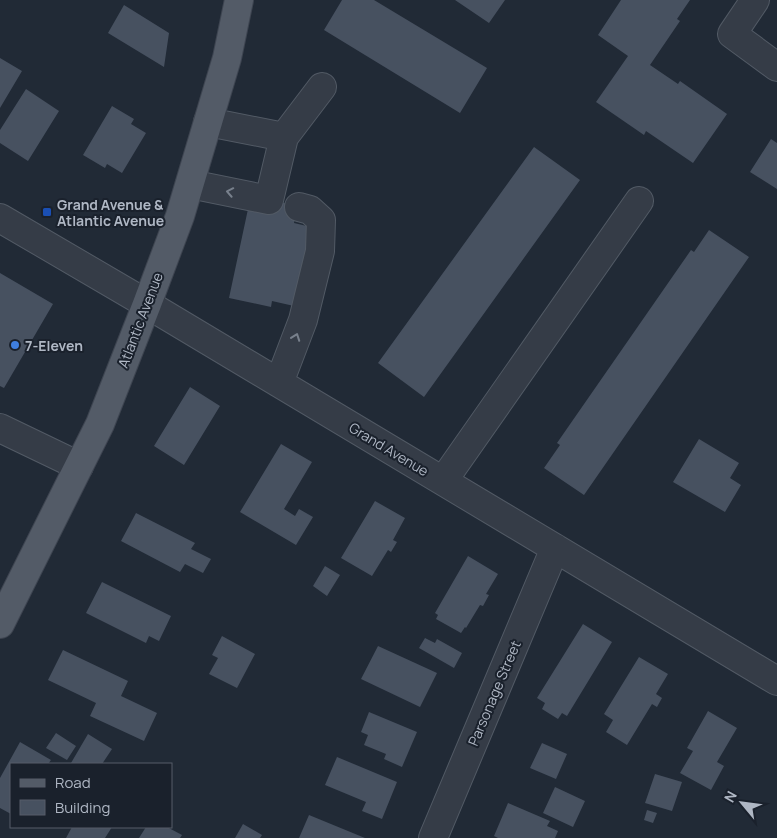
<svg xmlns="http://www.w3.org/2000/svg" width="777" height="838" font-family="Manrope,sans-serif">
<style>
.building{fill:#475160}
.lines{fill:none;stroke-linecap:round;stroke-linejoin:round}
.minor-casing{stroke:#525a65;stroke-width:30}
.major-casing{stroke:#3e4551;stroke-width:30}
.minor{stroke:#353c47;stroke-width:28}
.major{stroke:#535b67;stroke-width:28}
.oneway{stroke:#78808c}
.transit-dot{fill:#1a4fb4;stroke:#1a212c;stroke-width:2}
.shop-dot{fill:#3f7fe0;stroke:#1a212c;stroke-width:2}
.labels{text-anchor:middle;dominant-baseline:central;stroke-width:4;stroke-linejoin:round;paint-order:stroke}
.poi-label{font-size:14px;font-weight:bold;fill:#afb7c4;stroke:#1a212c;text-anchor:start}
.street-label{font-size:14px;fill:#afb7c4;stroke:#1a212c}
</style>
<rect width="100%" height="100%" fill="#212a36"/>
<path class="building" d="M342,0H374L487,68L460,113L324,30Z
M455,0H505L489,23Z
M621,0H690L677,19L680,21L650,65L678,84L680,81L727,114L693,163L646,131L644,135L596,102L628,56L598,35Z
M124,5L169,33L164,67L108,33Z
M0,58L22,71L0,108Z
M26,89L59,111L28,161L0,143V130Z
M112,106L134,119L131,124L146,133L122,173L107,164L105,168L83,155Z
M771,139L777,143V189L750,172Z
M534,147L580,180L424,397L378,363Z
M275,201L297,206L294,223L311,227L294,306L272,301L271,307L229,298L248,209L272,214Z
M709,230L749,257L584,495L544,468L560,445L557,443L691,250L694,252Z
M0,273L53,304L4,388L0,386Z
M190,387L220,406L184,465L154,446Z
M699,439L739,463L730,478L741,485L725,512L673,482Z
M281,444L312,462L284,509L295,516L299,509L313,517L296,545L240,512Z
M375,501L405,518L393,540L397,542L391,552L388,550L372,576L341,558Z
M136,513L195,543L191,549L211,559L203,573L185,564L180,572L121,541Z
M468,556L498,574L486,594L489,595L483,606L480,605L466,628L465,627L461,633L436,619L438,615L435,613Z
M325,566L340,575L327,596L313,586Z
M102,582L171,616L159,641L149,636L146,643L86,613Z
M583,624L612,642L567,716L562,713L558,719L542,709L545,703L537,698Z
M222,636L255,654L237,688L209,674L218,658L212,655Z
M425,638L435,643L437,639L462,653L454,668L419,648Z
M378,646L437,673L420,707L361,679Z
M63,650L128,681L121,696L157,713L144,741L90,716L96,703L48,680Z
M639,657L668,674L656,694L662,698L657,707L652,704L627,745L606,732L613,720L604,714Z
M708,711L737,728L717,762L724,766L711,790L680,773L693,751L687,748Z
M369,712L417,732L402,767L384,759L386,754L364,745L368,735L361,732Z
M56,733L76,746L67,760L46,748Z
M88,734L112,749L102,764H74L71,763Z
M20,742L51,760L48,764H11V814L0,808V778Z
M542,743L567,754L556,779L530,768Z
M337,757L397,782L382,819L362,811L366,802L325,785Z
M655,774L682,782L672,811L645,803Z
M555,787L585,801L573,827L543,813Z
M508,803L550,821L547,826L558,831L555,838H498L494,836Z
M647,810L657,813L653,823L644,820Z
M309,815L365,838H299Z
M243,824L262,835L260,838H235Z
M72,827H112L105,838H66Z
M146,827H167L182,835L180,838H139Z"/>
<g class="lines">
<g class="minor-casing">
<path id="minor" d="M755,0L732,34L777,67
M208,122L284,137L322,87
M190,184L269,200L284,137
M0,218L147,304L777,681
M279,383L303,320L320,251L321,220L310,210L299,207
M0,428L79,466
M443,481L639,201
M433,838L555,548"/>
</g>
<g class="major-casing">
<path id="major" d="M0,624L100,424L147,304L180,216L227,58L239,0"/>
</g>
<use href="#minor" class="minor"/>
<use href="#major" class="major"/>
</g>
<defs><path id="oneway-chevron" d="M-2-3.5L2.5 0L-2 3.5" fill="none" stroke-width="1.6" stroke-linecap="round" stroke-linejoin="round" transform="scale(1.25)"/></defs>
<g class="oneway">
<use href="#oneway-chevron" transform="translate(230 192) rotate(-169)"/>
<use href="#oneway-chevron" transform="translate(296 337) rotate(-70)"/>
</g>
<rect class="transit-dot" x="42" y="207" width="10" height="10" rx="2.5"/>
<circle class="shop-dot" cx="15" cy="345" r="5"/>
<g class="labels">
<g class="poi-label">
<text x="57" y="204">Grand Avenue &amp;<tspan x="57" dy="16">Atlantic Avenue</tspan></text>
<text x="25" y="345">7-Eleven</text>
</g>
<g class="street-label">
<text transform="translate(140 320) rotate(-69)">Atlantic Avenue</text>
<text transform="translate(389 449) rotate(31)">Grand Avenue</text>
<text transform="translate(494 693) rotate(-67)">Parsonage Street</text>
</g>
</g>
<rect x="10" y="763" width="162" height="65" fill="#1a212c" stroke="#565d69"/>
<rect x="20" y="779" width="25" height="8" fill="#535b67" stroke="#565d69"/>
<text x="55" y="788" font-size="15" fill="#afb7c4">Road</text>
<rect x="20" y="800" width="25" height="15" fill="#475160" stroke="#565d69"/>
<text x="55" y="813" font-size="15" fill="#afb7c4">Building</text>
<g transform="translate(742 803) rotate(299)" stroke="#1a212c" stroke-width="4" paint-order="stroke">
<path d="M0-4L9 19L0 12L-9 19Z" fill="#afb7c4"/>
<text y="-8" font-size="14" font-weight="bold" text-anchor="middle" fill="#afb7c4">N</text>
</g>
</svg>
